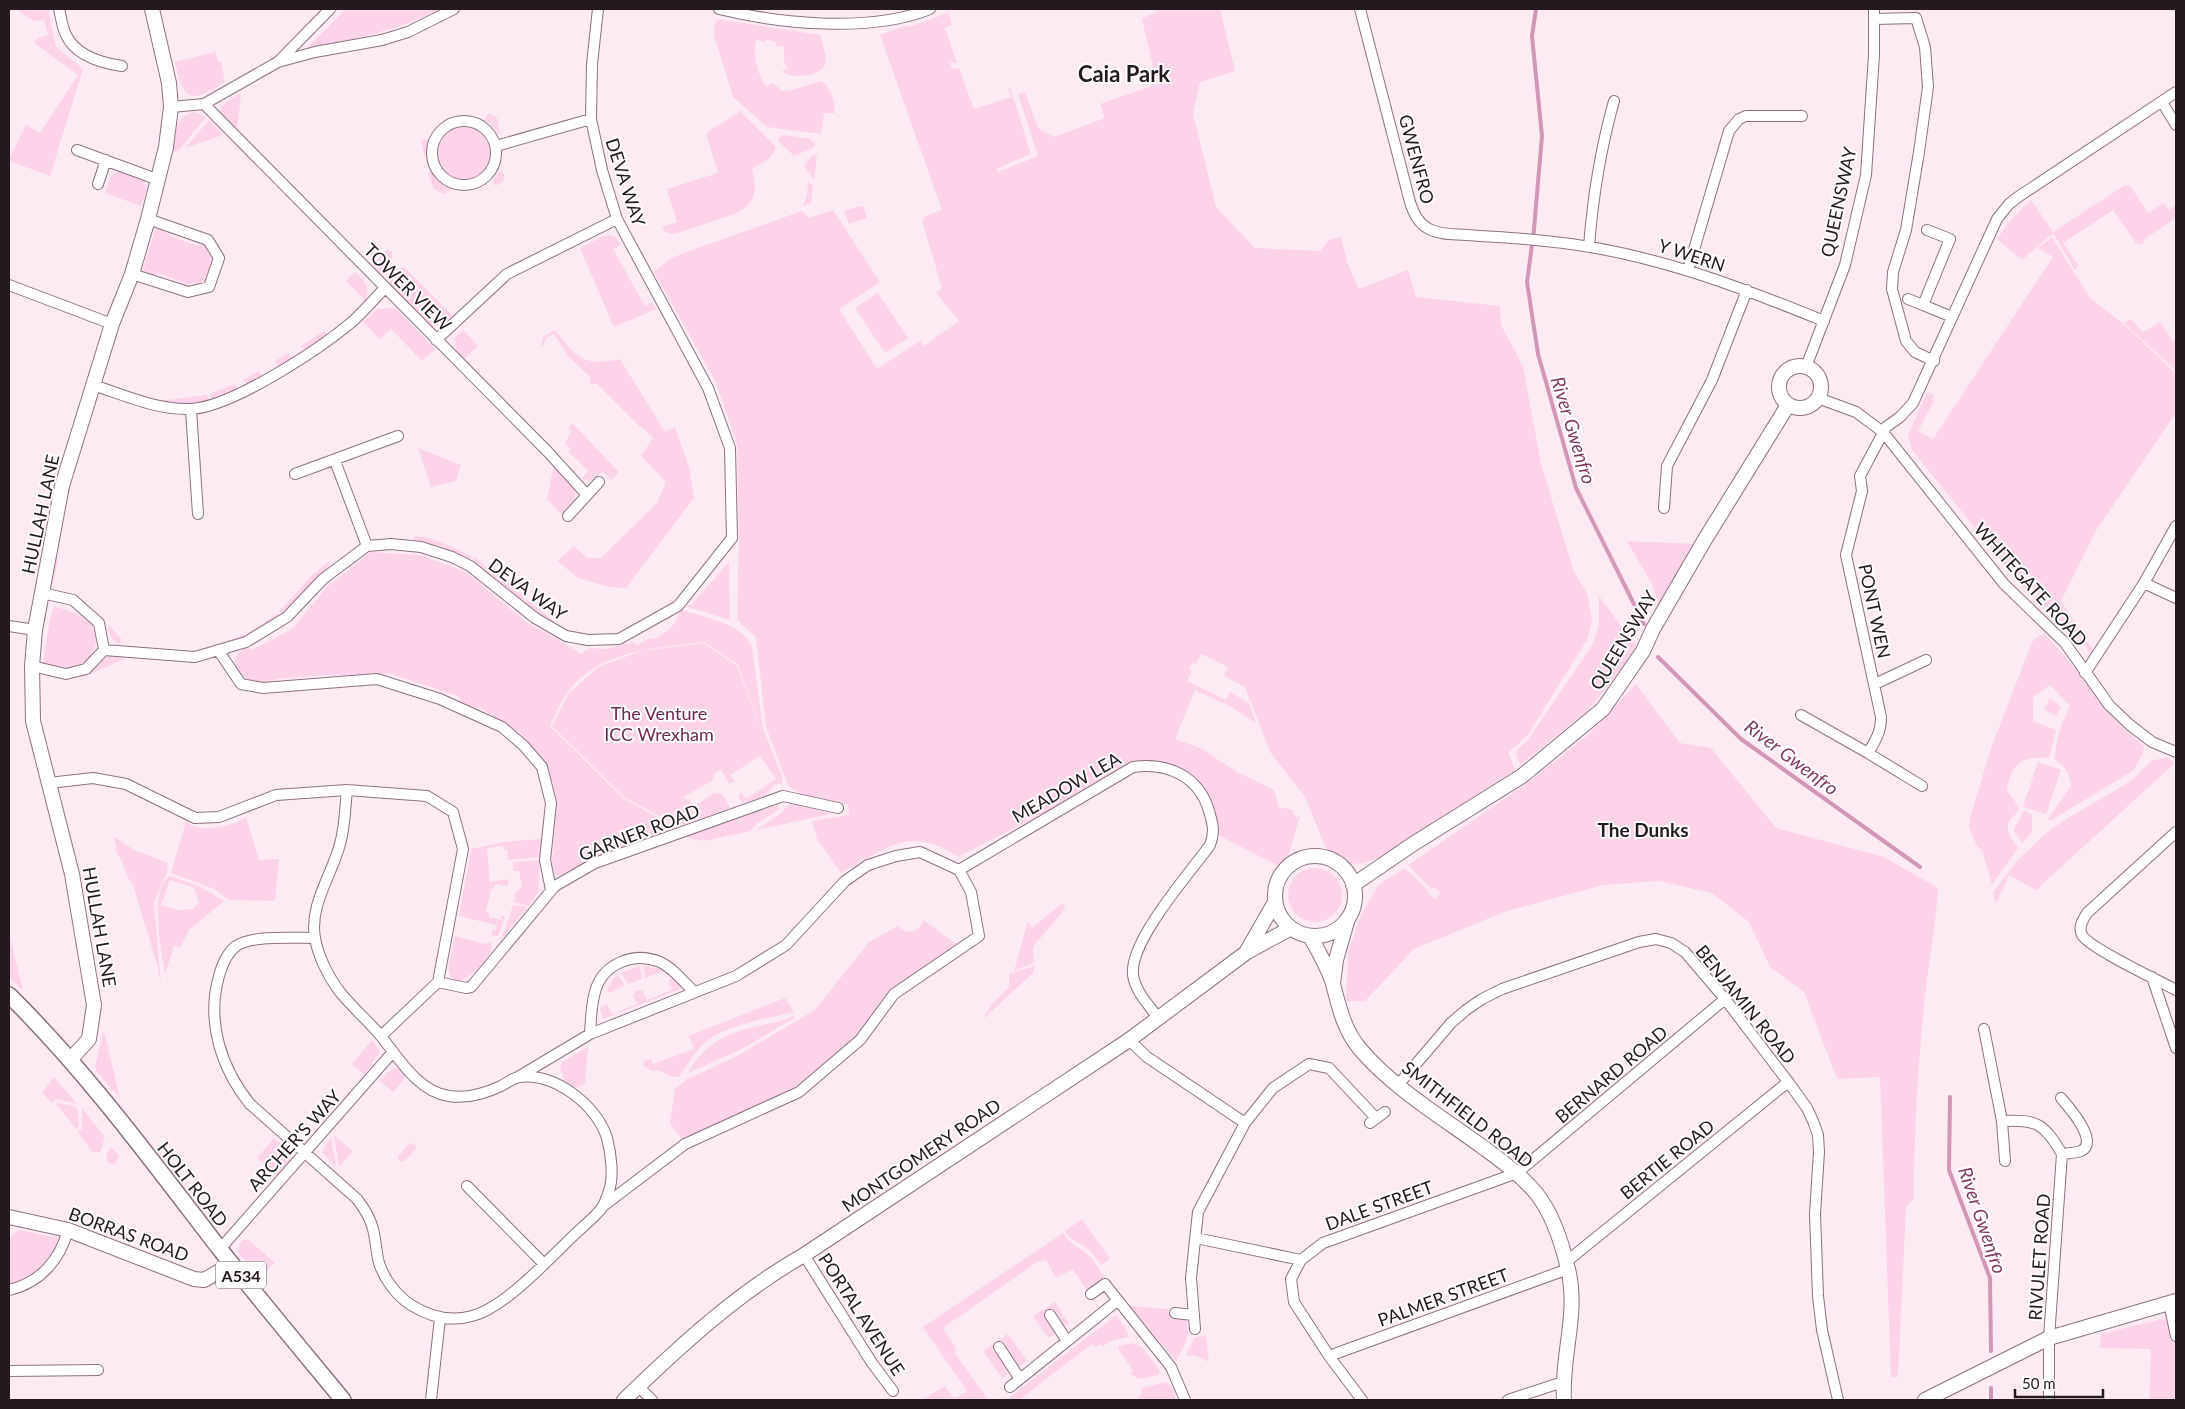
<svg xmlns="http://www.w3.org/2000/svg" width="2185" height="1409" font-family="Lato,sans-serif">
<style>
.green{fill:#fcd3e8;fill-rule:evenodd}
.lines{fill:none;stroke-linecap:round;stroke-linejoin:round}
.stream{stroke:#d297b6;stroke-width:4}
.street-casing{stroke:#8c7280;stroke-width:12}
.secondary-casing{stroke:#8c7280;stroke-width:16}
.primary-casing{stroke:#8c7280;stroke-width:18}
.street{stroke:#fff;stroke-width:10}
.secondary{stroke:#fff;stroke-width:14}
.primary{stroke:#fff;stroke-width:15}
.labels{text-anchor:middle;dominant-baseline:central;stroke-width:4;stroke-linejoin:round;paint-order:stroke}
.shield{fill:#fefefe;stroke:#655e62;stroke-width:1}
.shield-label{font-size:16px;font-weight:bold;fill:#24191f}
.street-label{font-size:18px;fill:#24191f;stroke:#fefefe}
.park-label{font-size:18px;fill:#6d2851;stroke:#fefefe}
.water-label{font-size:19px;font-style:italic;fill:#823b64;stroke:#fefefe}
.neighbourhood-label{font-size:19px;font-weight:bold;fill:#24191f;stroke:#fefefe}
.district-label{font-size:22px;font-weight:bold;fill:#24191f;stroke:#fefefe}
</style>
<rect width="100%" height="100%" fill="#fdebf4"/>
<path class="green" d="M16,9H48L56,47L83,69L50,176L9,161V159L26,125L40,133L78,75L34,43L38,38L48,35L44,20L34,21Z
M346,9H440C398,31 353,39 307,48Z
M1160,9H1220L1235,71L1200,82L1193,114L1216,207L1255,248L1320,251L1328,241L1341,236L1347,262L1359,289L1408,270L1416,297L1500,306L1501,325L1523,366L1541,464L1574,572L1587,593L1592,620L1587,640L1527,736L1508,753L1515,770L1378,858L1360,864L1349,863L1332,854L1325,846L1305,797L1270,752L1245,687L1224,676L1228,667L1201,654L1196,664L1192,663L1189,669L1192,671L1187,681L1226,700L1230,692L1249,703L1256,723L1228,705L1195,690L1175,739L1200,748L1237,772L1274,790L1279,807L1292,810L1296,818L1300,815L1285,869L1214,833L1212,820L1186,777L1133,767L958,857C910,824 884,850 841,873L817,839L812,821L849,815L848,804C836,806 796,795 788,785L766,727L756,637L737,620L739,539L737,445L716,382L654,272L670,259L681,254L802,211L809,218L833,210L880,282L839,309L877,369L920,341L924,346L959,321L936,293L942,288L922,221L925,216L942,210L880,35L898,28L915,25L948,13L952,25L945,28L957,63L950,62L952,69L959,68L974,109L1011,97L1008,88L1010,87L1031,154L996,169L998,172L1038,156L1018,94L1025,92L1038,128L1054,137L1105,118L1100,104L1157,84L1142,19Z
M718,19L820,35C822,43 829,60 824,67C817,77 790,79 782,71L787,69L784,61V47L776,46V42L766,39L765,42L756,40C753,58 757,72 766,87L773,83L782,91H788L821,81C832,88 834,101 835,113H824L821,134L767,127L733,97L714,35L715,22Z
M216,52L218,62H221L225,82C190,104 184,102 175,62Z
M241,93L237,135C216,111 211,110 241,93Z
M740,111L776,147L770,158L752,169C758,190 756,205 734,214L675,234L665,232L662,227L677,222L667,189L718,173L707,137L708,132Z
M194,112L206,117L179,150L173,152C174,135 174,116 194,112Z
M489,113L497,118L500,134L489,123L484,121Z
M209,120L223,135L185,148Z
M438 153a26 26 0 1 1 52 0a26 26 0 1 1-52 0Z
M784,135L809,139L816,144L813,148L794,156L778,141L779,138Z
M421,140H431L427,154L424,155Z
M812,155H817L814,180L804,166Z
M120,171L145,180L144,183L147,189L141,206L105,193L111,175Z
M500,171L505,175L503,182L495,186L493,180Z
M432,172L435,178L451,189L444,194L434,189L428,173Z
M808,182L813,186L811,203L803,206L807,195Z
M2125,185L2131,187L2148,213L2164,203L2168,210L2176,205V218L2143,240L2144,243L2141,245L2136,243L2113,210L2063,243L2078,265L2075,270L2053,233L2022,260L1997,239L2008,223L2031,200L2053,232Z
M863,205L867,218L849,224L844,211Z
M158,229L165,230L167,235L198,246L203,243L208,246L213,258C208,263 211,272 205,278L206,282L198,286L193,283L188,284L157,273L152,276L144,273L143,268L155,230Z
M610,235L615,237L621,245L613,249L645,306L652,302L656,309L614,327L580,248L603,236Z
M2052,237L2090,298L2126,326L2176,374V413L2097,529L2061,601L2095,653H2091L2070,629L2025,590L2013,575L1912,450L1908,435L1927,392L1934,395L1932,400L1934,401L1918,431L1933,439L2053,257L2038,248Z
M388,249L392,252V268L382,277L371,266Z
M401,267L405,268L454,317L448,323L432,327L426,324L388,283L398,274Z
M355,272C365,281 371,287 365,300L346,281Z
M878,293L908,338L885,353L855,308Z
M385,308L397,309L435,349L422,361L391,329L380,339L363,322L376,310Z
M2131,319L2143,332L2160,322L2173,341L2176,339V371L2124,323Z
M463,330L478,346L464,359L456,350L455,337Z
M555,330C577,357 582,367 620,359L665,432L675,427L689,467L694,498L626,588L610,587L578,578L557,561L574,546L587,558H601L657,503L666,482L641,456L653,438L643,428L640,427L597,384H590V377L567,355L554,334L546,338L543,346L541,345L543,337Z
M324,331L327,334L305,350L301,346Z
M288,353L292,358L279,367L275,361Z
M259,371L263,376L247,385L243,380Z
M235,384L238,390L212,400L210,394Z
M207,395L210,401L187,406L159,401Z
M572,423L619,472L611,480L603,471L592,481L581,479L588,471L569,452L571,449L565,443L571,432L570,429H568Z
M418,448L461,465L456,481L431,487Z
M556,468L575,489C578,500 569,507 561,514L547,499L553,469Z
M414,536L428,538L443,543V547L413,540Z
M1627,541L1696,544L1659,608L1653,586Z
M445,544L472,556L470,560L444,547Z
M371,552L420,555L466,572L526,622L557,639L581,654L589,648L607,649L633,642L637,645L650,638L654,639L666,632L675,623L681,609C704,619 741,621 752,647L763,728L782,776V783L774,785L766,795L747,803L745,801L743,804L738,797L741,792L746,799L776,779L760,756L730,775L735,782L729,783L721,770L715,773L712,781L683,797L696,805L714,793L722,794L730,808L679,826L625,798L552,726L568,694L598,667L641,651L703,643L737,666L768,747L738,665L704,642C656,648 599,650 568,692C560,702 555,716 550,726L624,799L676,827L677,831L565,877L554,874L552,863L557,802L553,784L546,767L522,740V734L478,707L471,710L465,707L458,696L387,673L379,678L346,679L340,674L276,679L269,685C247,683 217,665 247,647L252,650L292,629L328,586Z
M56,554L58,561L52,587L51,582Z
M474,557L498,576L496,580L472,561Z
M328,562L330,565L281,614L279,612L312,575Z
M729,562L730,620L685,606L691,605Z
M500,577L525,597L522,600L497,581Z
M1599,596L1636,646L1613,681L1587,711L1520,765L1516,755L1517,750L1527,741L1593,644L1599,624Z
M526,599L555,622L553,625L524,602Z
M54,606C65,610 80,613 89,622C103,637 95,663 74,666C65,668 52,666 43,663L50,619Z
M278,613L279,615L251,636L211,650L210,647L249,633Z
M110,626L122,640L119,644L113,640L107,629Z
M2044,633C2080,670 2104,713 2144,746L2143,753L2134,770L2050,821L2048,819L2071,786C2069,773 2065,766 2054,759L2059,731L2070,706L2050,685L2033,697V721L2056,730L2049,758C2023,755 2010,764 2007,791L2017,804L2019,810C2016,815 2013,816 2010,820C2003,830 2013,840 2018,848L1992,885L1982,850L1977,846L1969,827L1970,818L1991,748L2031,645L2034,639Z
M110,656L124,657V659L77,680L94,670L104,658Z
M1636,684L1680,743L1711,748L1776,828L1884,857L1938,888C1936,927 1928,965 1924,1005C1918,1069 1914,1134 1914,1199L1906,1207L1898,1377H1891L1880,1077L1837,1079L1804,992L1770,967L1749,922L1712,893L1659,881L1603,885L1504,912L1414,949L1365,1001H1346L1348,953L1360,917L1378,885L1405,868L1429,891L1428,893L1435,899L1441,893L1434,887L1431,889L1408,865L1526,784L1588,735Z
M2050,698L2061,707L2056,716L2044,709Z
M2167,757L2175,763L2036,890L2009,875L1996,904L1993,892L2018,860L2045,834L2063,821L2131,781L2151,761Z
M2038,762L2061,770L2046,814L2023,807Z
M794,803L831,814L756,830L784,811V808Z
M774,806L781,808L756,824L751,831L704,841L686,837Z
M2026,811L2032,815V832L2022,843L2014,831C2015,823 2022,820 2022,812Z
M246,817L259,860L279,859L275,901L229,900L214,889L171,873L186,821C197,835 235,826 246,817Z
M113,836L134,850L168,863L167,872L154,902L161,987L158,968L132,882H130L122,862L115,849L117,848Z
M541,839L540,857L508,860L507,849L504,850L503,846L487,848L490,882L508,879V886L495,884L494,889H491L486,912L489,913V917L501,920L502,915L505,917L498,936H492L491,932L494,929L496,930V925L459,916L471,849L503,842Z
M540,860L538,892L529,906L514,902L516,892L522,887L519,871H513V862Z
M1288 895a27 27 0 1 1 54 0a27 27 0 1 1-54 0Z
M170,876L199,886L224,901L189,930L180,948L174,946L165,974C162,952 148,889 170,876ZM170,880L194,888L199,904L195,905L193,909L177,910L161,905Z
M1062,903L1065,906L1064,910L1033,947L1034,963L1014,971L1028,921L1032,928Z
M513,905L527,907L501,940L500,938L505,930Z
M923,920L955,943H969L894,994L860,1040L799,1092L685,1144L670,1123L675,1089L687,1079L737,1056L815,1010L869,942L898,926C907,935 919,933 923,920Z
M9,933L23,991L9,977Z
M455,936L485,944L490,942L492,946C491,957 471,978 460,981L451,978L448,968Z
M640,966L642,979L628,984L621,973Z
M644,966L661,969V972L645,978Z
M1034,966V972L982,1020L992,1004L1009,987V974Z
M618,975L625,985L610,993L607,990L613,979Z
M673,977L681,985V989L603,1019L600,1008L607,1004L613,1014L637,1004L633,995L636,990L643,991L647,1000L672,990L669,980Z
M785,998L794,1012C765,1019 733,1023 708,1040C696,1049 687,1065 679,1077H672L658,1070L652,1071L643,1065L644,1061L651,1059L653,1064L694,1049L689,1036Z
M793,1016L796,1017L744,1048L688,1073C705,1043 727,1033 759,1026C770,1023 782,1022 793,1016Z
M103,1032L105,1035L120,1098L97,1072L95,1067Z
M372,1040L380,1052L364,1075L352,1064Z
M588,1047L585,1084L576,1088L565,1081L560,1069L562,1062Z
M395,1068H399L406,1077L393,1092L380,1081L388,1072Z
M54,1077L77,1104L57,1099L52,1103L42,1093Z
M58,1103L75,1106L78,1111L79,1127L76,1129L56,1104Z
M82,1108L105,1137L100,1152H92L78,1132L82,1129Z
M334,1135L354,1152L351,1153L339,1167Z
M331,1137L336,1167L322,1152Z
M274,1138L289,1149L292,1155L291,1159L276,1176L257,1158Z
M413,1143L416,1146L415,1150L404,1161H399L398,1156L409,1144Z
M111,1147L119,1156L115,1165L107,1162L106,1156Z
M1082,1219L1110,1259L1101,1265L1091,1251L1069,1237L1065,1231Z
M20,1230L63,1239L58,1255L33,1278L9,1285V1240L13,1234Z
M1063,1233L1067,1239L1091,1257L1105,1278L1087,1291L1073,1269L1056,1278L1046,1260L1037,1262L943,1328L956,1348L955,1353L988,1400H922L945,1386L954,1399L967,1391L923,1327Z
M243,1240H249L275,1263L257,1277L238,1252L239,1245Z
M1055,1302L1069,1324L1048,1338L1033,1316Z
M1129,1306L1168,1309L1169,1314L1184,1317C1194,1332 1184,1346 1176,1361Z
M1116,1315L1125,1327L1129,1337L1111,1341L1102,1347L1100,1344L1095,1347L1092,1344L1019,1400H1006Z
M2170,1317L2176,1344V1400H2149L2151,1349L2100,1348L2101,1334Z
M1008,1334L1027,1361L1002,1378L983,1351Z
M1206,1336L1209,1362L1197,1356L1186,1355L1195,1337Z
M1133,1343L1142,1347L1160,1371L1158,1375L1139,1379L1130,1374L1133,1370L1118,1349L1119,1346Z
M1166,1382L1173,1388L1176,1400H1139L1138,1398L1141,1394L1142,1388Z"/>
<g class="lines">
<path class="stream" d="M1534,229L1542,136L1532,36L1536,9
M1534,230L1527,282L1538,354L1576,488L1644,624
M1658,657L1741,739L1920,867
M1950,1097L1949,1170L1990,1278L1991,1351
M1991,1388V1400"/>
<g class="street-casing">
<path id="street" d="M59,9C61,17 62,27 66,35C76,56 101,63 122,66
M719,9C781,24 870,33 930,9
M1360,9L1410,202C1414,214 1418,223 1429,229C1440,235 1454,234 1466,235C1492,237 1519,238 1545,241C1643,250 1733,284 1824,321
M1874,19L1916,18L1925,47L1928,87L1919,152L1906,230L1893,272L1892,289L1906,341L1915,352L1934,361
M278,62L330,9
M2162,102L2176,125
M204,104L548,452L587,495
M171,107L204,104L278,62L315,52L382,40L408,32L454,9
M432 153a32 32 0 1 1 64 0a32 32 0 1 1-64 0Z
M496,146L591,119
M77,150L159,180
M98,184L106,160
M1927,230L1950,239L1923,305L1952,317
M1589,246C1593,195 1600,151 1614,101
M1688,270L1729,131L1739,119L1746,116H1802
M132,274L188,292L209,287L219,258L208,240L148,219
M9,285L112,324
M1908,299L1923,305
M436,340L507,274L617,219
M1806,367L1845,265L1866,175L1874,55V9
M93,385C124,395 157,410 189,409C230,409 321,348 353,321C364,311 374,299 385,288
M1818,398L1856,412L1883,432L2004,584L2065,643L2109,705L2130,725L2152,742L2176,752
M191,410L198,514
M335,461L367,546
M295,474L398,436
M1664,508L1667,466L1712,380L1747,290
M568,516L599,482
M2144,583L2176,598
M9,626L35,630
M104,650L195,657L246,642L287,617L323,579L367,546L391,544L421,547L452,557L470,566L535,618L566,636L588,640L619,639L678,606L732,538L730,448L708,388L617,219L602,170L591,119L592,64L598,9
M218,650L241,684L263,688L377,679L440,699L502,727L524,746L542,767L551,803L545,860L551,890
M32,666L66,674L86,669L104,650L99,623L73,600L42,593
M2085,673L2144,583L2176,526
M1875,684L1926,660
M1801,715L1868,753C1876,740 1881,732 1881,717L1846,555L1862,491L1860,476L1886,427L1900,417L1913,403L1997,219L2009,204L2018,197L2176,92
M1868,753L1922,786
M49,783L93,778L126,784L195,818L219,817L276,795L347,790L427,796L453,812L463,849L438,982L381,1036
M2176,832L2087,913C2083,920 2078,927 2082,935C2089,948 2160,981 2176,990
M959,870L1133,767C1167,762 1199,776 1209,811C1213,824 1215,832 1210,845C1190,873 1129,941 1133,975C1135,991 1149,1005 1158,1018
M315,938C294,938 252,935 236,946C227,953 222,965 219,976C206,1021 221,1068 250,1104L357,1199C364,1208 370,1217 373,1229C376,1240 376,1252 379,1263C384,1279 397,1296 411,1305C430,1317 450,1322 472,1316C504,1308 548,1260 572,1237C581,1228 593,1219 601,1209C604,1205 607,1197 609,1191C614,1176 611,1153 607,1138C597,1105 554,1072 519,1077C513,1078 507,1083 501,1086C486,1093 466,1099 449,1096C418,1092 398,1057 380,1035C367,1020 352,1007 340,992C329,978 318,956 315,938C309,905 332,875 340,844C345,827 345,808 347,790
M2152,977L2176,1048
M438,982L466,988L471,987L555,886L595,863L783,796L838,808
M1984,1029L2002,1121C2038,1119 2044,1124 2062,1154L2049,1338V1400
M590,1034C591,1020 591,1005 595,992C602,964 634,951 660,962C673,968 684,982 694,992
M1129,1040L1147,1057L1245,1123
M518,1077L590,1034L736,976L786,945L845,881L868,865L896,856L920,852L959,870
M1398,1085L1451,1023L1466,1010L1482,999L1502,989L1639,942L1656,939L1671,943L1685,952L1725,999L1789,1083L1807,1108L1813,1121L1818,1135L1819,1152L1815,1214L1818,1296L1822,1330L1838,1400
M2061,1098C2068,1106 2100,1142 2081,1151C2076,1153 2068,1153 2062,1154
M2002,1121L2005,1161
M1370,1123L1385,1112
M467,1186L544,1264
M602,1207L685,1144L799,1092L860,1040L894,994L979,936L971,892L959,870
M1196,1238L1301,1260L1323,1243L1517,1173L1725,999
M220,1249L392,1053
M804,1255L872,1363L893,1391
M1301,1260L1291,1279L1294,1302L1329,1356L1362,1400
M1566,1262L1788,1082
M9,1290C40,1283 60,1260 68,1230
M1091,1294L1105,1284L1171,1367L1185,1400
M2169,1303L2176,1336
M1175,1313L1193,1315
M1050,1315L1067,1341
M1195,1329L1191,1278L1198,1212L1245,1123L1273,1088L1309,1064L1329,1068L1376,1118
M999,1347L1020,1379
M1329,1356L1568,1269
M9,1371L98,1370
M638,1386L652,1400
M1010,1387L1117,1301
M431,1400L440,1318
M1508,1400L1563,1382"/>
</g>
<g class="secondary-casing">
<path id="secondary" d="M1779 387a21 21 0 1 1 42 0a21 21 0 1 1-42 0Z
M1275 896a40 40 0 1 1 80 0a40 40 0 1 1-80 0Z
M1353,885L1413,844L1522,776L1603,709L1643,651L1653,629L1704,541L1788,405
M1310,936C1318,951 1328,967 1333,984C1339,1007 1344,1030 1360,1049C1393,1088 1443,1118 1484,1148C1503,1162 1521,1175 1536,1193C1553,1214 1562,1243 1568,1269C1579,1314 1561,1355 1564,1400
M1247,951L1275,902
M1333,983L1336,960L1348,918
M71,1059L89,1039L94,1005L72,874L33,721L32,666L35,630L62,486L112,324L132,274L148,219L166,147L171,107L169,83L152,9
M9,1217L68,1230L194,1279L204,1280L232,1264
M624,1400C679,1347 737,1293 804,1255L1129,1040L1247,952L1291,928
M1925,1400L2049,1338L2176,1301"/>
</g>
<g class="primary-casing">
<path id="primary" d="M9,995C87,1072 152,1161 219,1248C259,1299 301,1349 343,1400"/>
</g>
<use href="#street" class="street"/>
<use href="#secondary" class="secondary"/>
<use href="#primary" class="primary"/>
</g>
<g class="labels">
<rect class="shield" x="216" y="1261.5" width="50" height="27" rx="4"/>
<g class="shield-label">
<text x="241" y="1275">A534</text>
</g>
<g class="street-label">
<text transform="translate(1417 159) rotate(75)">GWENFRO</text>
<text transform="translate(626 182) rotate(72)">DEVA WAY</text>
<text transform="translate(1838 202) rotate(-78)">QUEENSWAY</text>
<text transform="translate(1692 255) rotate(18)">Y WERN</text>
<text transform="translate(408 287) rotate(45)">TOWER VIEW</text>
<text transform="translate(40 514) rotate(-78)">HULLAH LANE</text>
<text transform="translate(2031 584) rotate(48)">WHITEGATE ROAD</text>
<text transform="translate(528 589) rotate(36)">DEVA WAY</text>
<text transform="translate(1875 611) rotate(78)">PONT WEN</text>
<text transform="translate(1623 640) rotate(-59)">QUEENSWAY</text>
<text transform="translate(1066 787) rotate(-30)">MEADOW LEA</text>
<text transform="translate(639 832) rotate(-21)">GARNER ROAD</text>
<text transform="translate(100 927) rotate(80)">HULLAH LANE</text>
<text transform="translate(1746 1004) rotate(51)">BENJAMIN ROAD</text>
<text transform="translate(1611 1074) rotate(-40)">BERNARD ROAD</text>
<text transform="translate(1468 1114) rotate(38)">SMITHFIELD ROAD</text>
<text transform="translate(294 1140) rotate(-48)">ARCHER'S WAY</text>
<text transform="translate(921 1155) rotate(-34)">MONTGOMERY ROAD</text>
<text transform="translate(1667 1159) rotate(-39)">BERTIE ROAD</text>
<text transform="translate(193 1184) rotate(52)">HOLT ROAD</text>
<text transform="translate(1379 1205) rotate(-20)">DALE STREET</text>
<text transform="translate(129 1234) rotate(20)">BORRAS ROAD</text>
<text transform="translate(2039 1257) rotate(-86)">RIVULET ROAD</text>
<text transform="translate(1443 1297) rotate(-20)">PALMER STREET</text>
<text transform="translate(862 1314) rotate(57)">PORTAL AVENUE</text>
</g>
<g class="park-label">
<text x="659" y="713">The Venture<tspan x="659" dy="21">ICC Wrexham</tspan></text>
</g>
<g class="water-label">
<text transform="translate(1574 430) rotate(73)">River Gwenfro</text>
<text transform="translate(1792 757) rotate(37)">River Gwenfro</text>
<text transform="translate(1983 1220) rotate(71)">River Gwenfro</text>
</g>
<g class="neighbourhood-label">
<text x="1643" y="829">The Dunks</text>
</g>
<g class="district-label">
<text x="1124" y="73">Caia Park</text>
</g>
</g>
<rect width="2185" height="1409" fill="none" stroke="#24191f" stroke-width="20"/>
<path d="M2015 1389v8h88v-8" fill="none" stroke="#24191f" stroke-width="2.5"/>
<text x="2022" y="1389" font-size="15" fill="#24191f" stroke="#fefefe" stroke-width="4" paint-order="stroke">50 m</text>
</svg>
